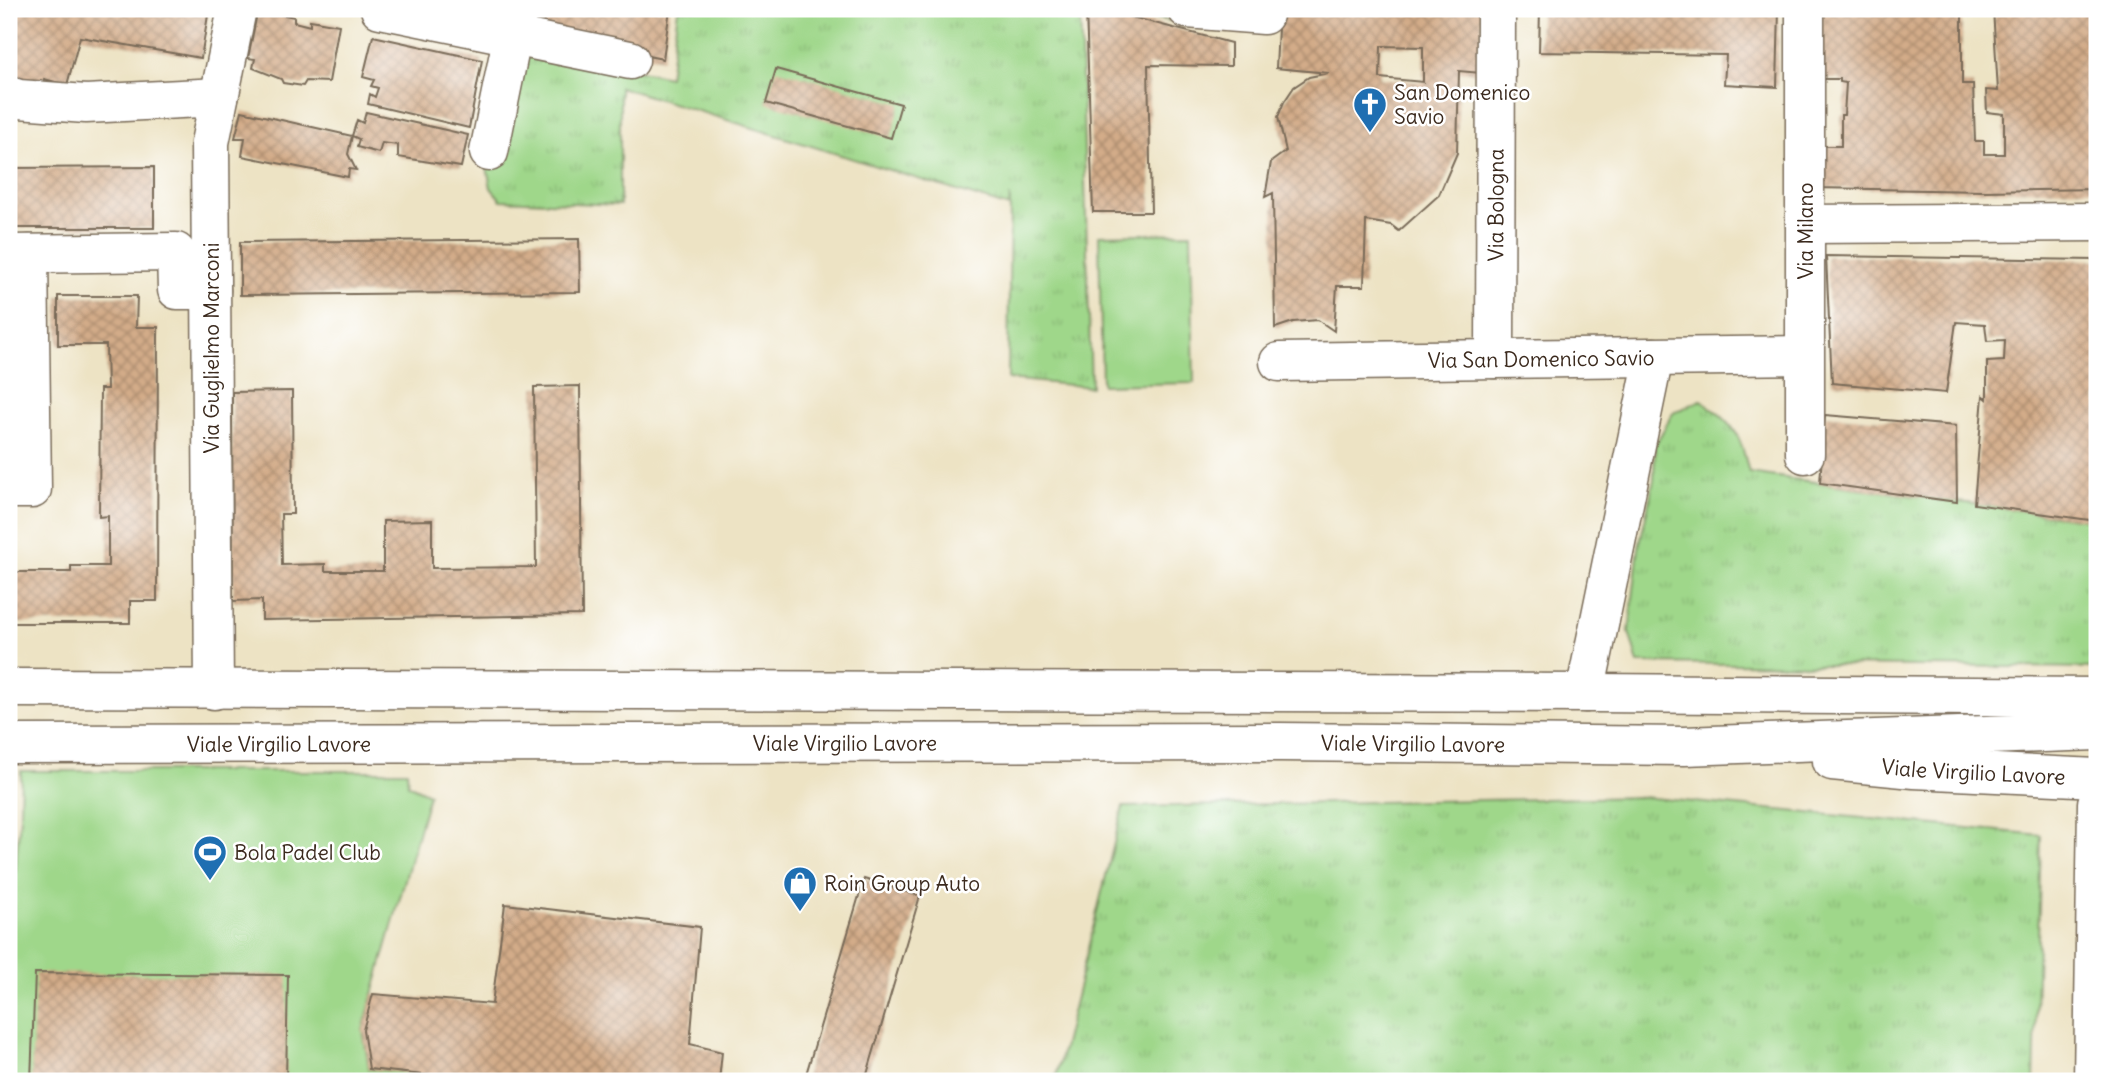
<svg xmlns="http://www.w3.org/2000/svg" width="2106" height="1090" font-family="Delius,sans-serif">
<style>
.grass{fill:url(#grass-tufts);stroke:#6d8054;stroke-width:2}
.pitch{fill:#9fd78a;stroke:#6d8054;stroke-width:2}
.building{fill:url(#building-cross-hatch);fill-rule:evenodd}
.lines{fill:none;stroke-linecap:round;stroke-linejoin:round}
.minor-casing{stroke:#796b58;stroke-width:41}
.minor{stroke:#fff;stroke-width:38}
.labels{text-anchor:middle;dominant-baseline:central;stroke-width:5;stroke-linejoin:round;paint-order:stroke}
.poi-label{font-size:21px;fill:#3b2a1e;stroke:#fff;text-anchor:start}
.street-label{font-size:21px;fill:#3b2a1e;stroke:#fff}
</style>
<defs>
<pattern id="grass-tufts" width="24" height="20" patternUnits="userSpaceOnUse" patternTransform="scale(1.75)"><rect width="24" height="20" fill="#9fd78a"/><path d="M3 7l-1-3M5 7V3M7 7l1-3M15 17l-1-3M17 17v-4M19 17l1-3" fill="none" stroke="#8ab977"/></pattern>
<pattern id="building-cross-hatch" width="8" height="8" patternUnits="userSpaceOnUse" patternTransform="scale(1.75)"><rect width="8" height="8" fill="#d3ac89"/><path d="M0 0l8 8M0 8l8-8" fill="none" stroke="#ac8c6f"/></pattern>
</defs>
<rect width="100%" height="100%" fill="#fff"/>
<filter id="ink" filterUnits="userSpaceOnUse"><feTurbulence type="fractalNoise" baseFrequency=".0143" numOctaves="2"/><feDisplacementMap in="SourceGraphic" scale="14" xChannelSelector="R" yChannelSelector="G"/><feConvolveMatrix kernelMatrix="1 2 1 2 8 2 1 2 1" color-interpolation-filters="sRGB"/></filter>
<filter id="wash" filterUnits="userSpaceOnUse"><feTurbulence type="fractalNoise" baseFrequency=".00686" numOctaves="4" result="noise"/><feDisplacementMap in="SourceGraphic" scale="28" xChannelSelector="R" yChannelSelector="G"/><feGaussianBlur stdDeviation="1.57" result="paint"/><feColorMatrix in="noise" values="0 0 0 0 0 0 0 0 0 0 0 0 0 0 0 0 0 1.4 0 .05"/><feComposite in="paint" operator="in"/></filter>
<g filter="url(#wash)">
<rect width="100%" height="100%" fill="#ede3c4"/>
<path class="grass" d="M678,9H1080L1091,387L1008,379L1010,196L1009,207L620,87V205L501,200L491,188L487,167L516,44L669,77Z
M1109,9H1147L1170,21Z
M1701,400C1736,426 1739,431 1749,473L2097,521V668L1638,663L1629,632L1639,547L1654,480L1655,445L1673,413Z
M1642,797L2041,835L2034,1081H1055L1123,807Z"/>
<path class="pitch" d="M1191,233L1194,383L1102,385L1099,235Z
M21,771H407L408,784L429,794L363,1030L369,1069L463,1079V1081H9V948L20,817Z"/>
<g id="blocks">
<path class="building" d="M9,9H209L201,58L80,37L67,85L44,79L39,89L17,84L15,76L9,74Z
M258,9L294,17V22L310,26V20L339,25L329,82L306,81L303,86L283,83L281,79L253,68L255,59L248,58Z
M546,9H670L663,59L541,35Z
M1086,9H1101L1231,43V66L1148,65L1151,212H1093Z
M1279,9H1482L1481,73L1459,71L1457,153L1439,195L1399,231L1391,225L1366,221L1364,286H1337L1334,331L1318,320L1293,322L1275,328L1273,193L1265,197L1271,162L1286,151L1278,117L1284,102L1294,87L1309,77L1329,73L1276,68ZM1381,46L1423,47V82L1380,78Z
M1540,9H1596V12L1645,13V9H1779L1777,87L1724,84L1726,55L1539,52Z
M1821,9H1962V84H1973L1975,141H1984V154H2004V114L1987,112L1986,90L1998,91L1993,9H2097V189L1984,191L1816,188L1821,146H1841V115H1844L1846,83L1840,82V79H1823Z
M373,36L482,60L469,128L368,104L370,94L375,97L378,88L371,86L374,80L363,77Z
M776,69L901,104L891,138L766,103Z
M242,111L352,136L348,154L356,170L349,169L348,177L242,156L245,138H235Z
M366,112L468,135L461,167L398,157V145L382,143L379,153L357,147L359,139L352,136L357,120L363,123Z
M154,167V228H9V168Z
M579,239L580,292L240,295V242Z
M1826,256L2097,260V521L1974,504L1983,396L1987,399V362L2004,361L2005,340L1987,341L1985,324L1956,322L1946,393L1832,383Z
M58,296H137L136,327H158L157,601H130V623H9V525H14L13,572H71V566H108V516L99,517L100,389H107L106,345H58Z
M580,386L582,615L262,620V600L233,601L232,392L292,391L293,514H281L282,565L325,564V571H383V521L432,520V568L536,567L534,387Z
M1825,415L1956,426L1957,502L1820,483Z
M864,879L920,896L865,1081H804Z
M505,904L700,927L690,1044L722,1052L719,1081H478L369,1069L363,1030L373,994L492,1004Z
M35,973L288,975L286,1081H31Z"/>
</g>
</g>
<g filter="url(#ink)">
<use href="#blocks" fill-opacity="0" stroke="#796b58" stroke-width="2"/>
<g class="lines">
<g class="minor-casing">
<g id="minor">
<path d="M380,9L630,60"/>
<path d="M1187,9L1264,15"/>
<path d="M9,96L19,99L86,104L219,97"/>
<path d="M489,152L518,9"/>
<path d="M1805,224L2097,222"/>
<path d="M9,254L176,252L177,290H211"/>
<path id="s1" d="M1495,359L1496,9"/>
<path id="s2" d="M1279,362L1804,355"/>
<path d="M1805,454V9"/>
<path d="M9,489H32L29,254"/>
<path d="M9,688L1595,693L2097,697"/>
<path d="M214,690L210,143L237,9"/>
<path d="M1585,693L1654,357"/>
<path id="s3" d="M9,744L1281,742L1684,746L2097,731"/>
<path id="s4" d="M1832,761L1914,769L2097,778"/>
<path d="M2093,1081L2097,803"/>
</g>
</g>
<use href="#minor" class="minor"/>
</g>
</g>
<defs>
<g id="church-pin" transform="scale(1.75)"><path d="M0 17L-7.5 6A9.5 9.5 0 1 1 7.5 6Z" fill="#1f6fb2" stroke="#fff"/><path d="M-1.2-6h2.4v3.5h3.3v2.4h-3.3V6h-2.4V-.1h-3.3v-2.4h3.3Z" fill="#fff"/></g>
<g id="stadium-pin" transform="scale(1.75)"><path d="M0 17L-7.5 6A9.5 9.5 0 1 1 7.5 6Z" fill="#1f6fb2" stroke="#fff"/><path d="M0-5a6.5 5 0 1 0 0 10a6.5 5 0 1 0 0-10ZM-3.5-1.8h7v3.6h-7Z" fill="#fff"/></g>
<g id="shop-pin" transform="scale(1.75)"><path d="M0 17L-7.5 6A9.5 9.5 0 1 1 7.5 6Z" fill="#1f6fb2" stroke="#fff"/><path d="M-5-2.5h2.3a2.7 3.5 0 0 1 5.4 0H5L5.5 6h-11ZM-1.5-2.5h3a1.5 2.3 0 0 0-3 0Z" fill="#fff"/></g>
</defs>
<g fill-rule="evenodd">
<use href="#church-pin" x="1370" y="104"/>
<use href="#stadium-pin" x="210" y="852"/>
<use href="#shop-pin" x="800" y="883"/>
</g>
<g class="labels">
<g class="poi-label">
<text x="1394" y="92">San Domenico<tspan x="1394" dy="24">Savio</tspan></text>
<text x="234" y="852">Bola Padel Club</text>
<text x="824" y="883">Roin Group Auto</text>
</g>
<g class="street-label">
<text stroke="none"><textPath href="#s1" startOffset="154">Via Bologna</textPath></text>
<text transform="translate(1805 231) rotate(-90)">Via Milano</text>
<text transform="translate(211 348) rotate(-90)">Via Guglielmo Marconi</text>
<text stroke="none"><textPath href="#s2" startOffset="262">Via San Domenico Savio</textPath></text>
<text stroke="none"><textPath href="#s3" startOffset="836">Viale Virgilio Lavore</textPath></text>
<text stroke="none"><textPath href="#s3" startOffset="270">Viale Virgilio Lavore</textPath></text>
<text stroke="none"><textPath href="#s3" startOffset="1404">Viale Virgilio Lavore</textPath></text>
<text stroke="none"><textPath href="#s4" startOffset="142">Viale Virgilio Lavore</textPath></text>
</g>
</g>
<rect width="2106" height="1090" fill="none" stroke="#fff" stroke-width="35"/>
</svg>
